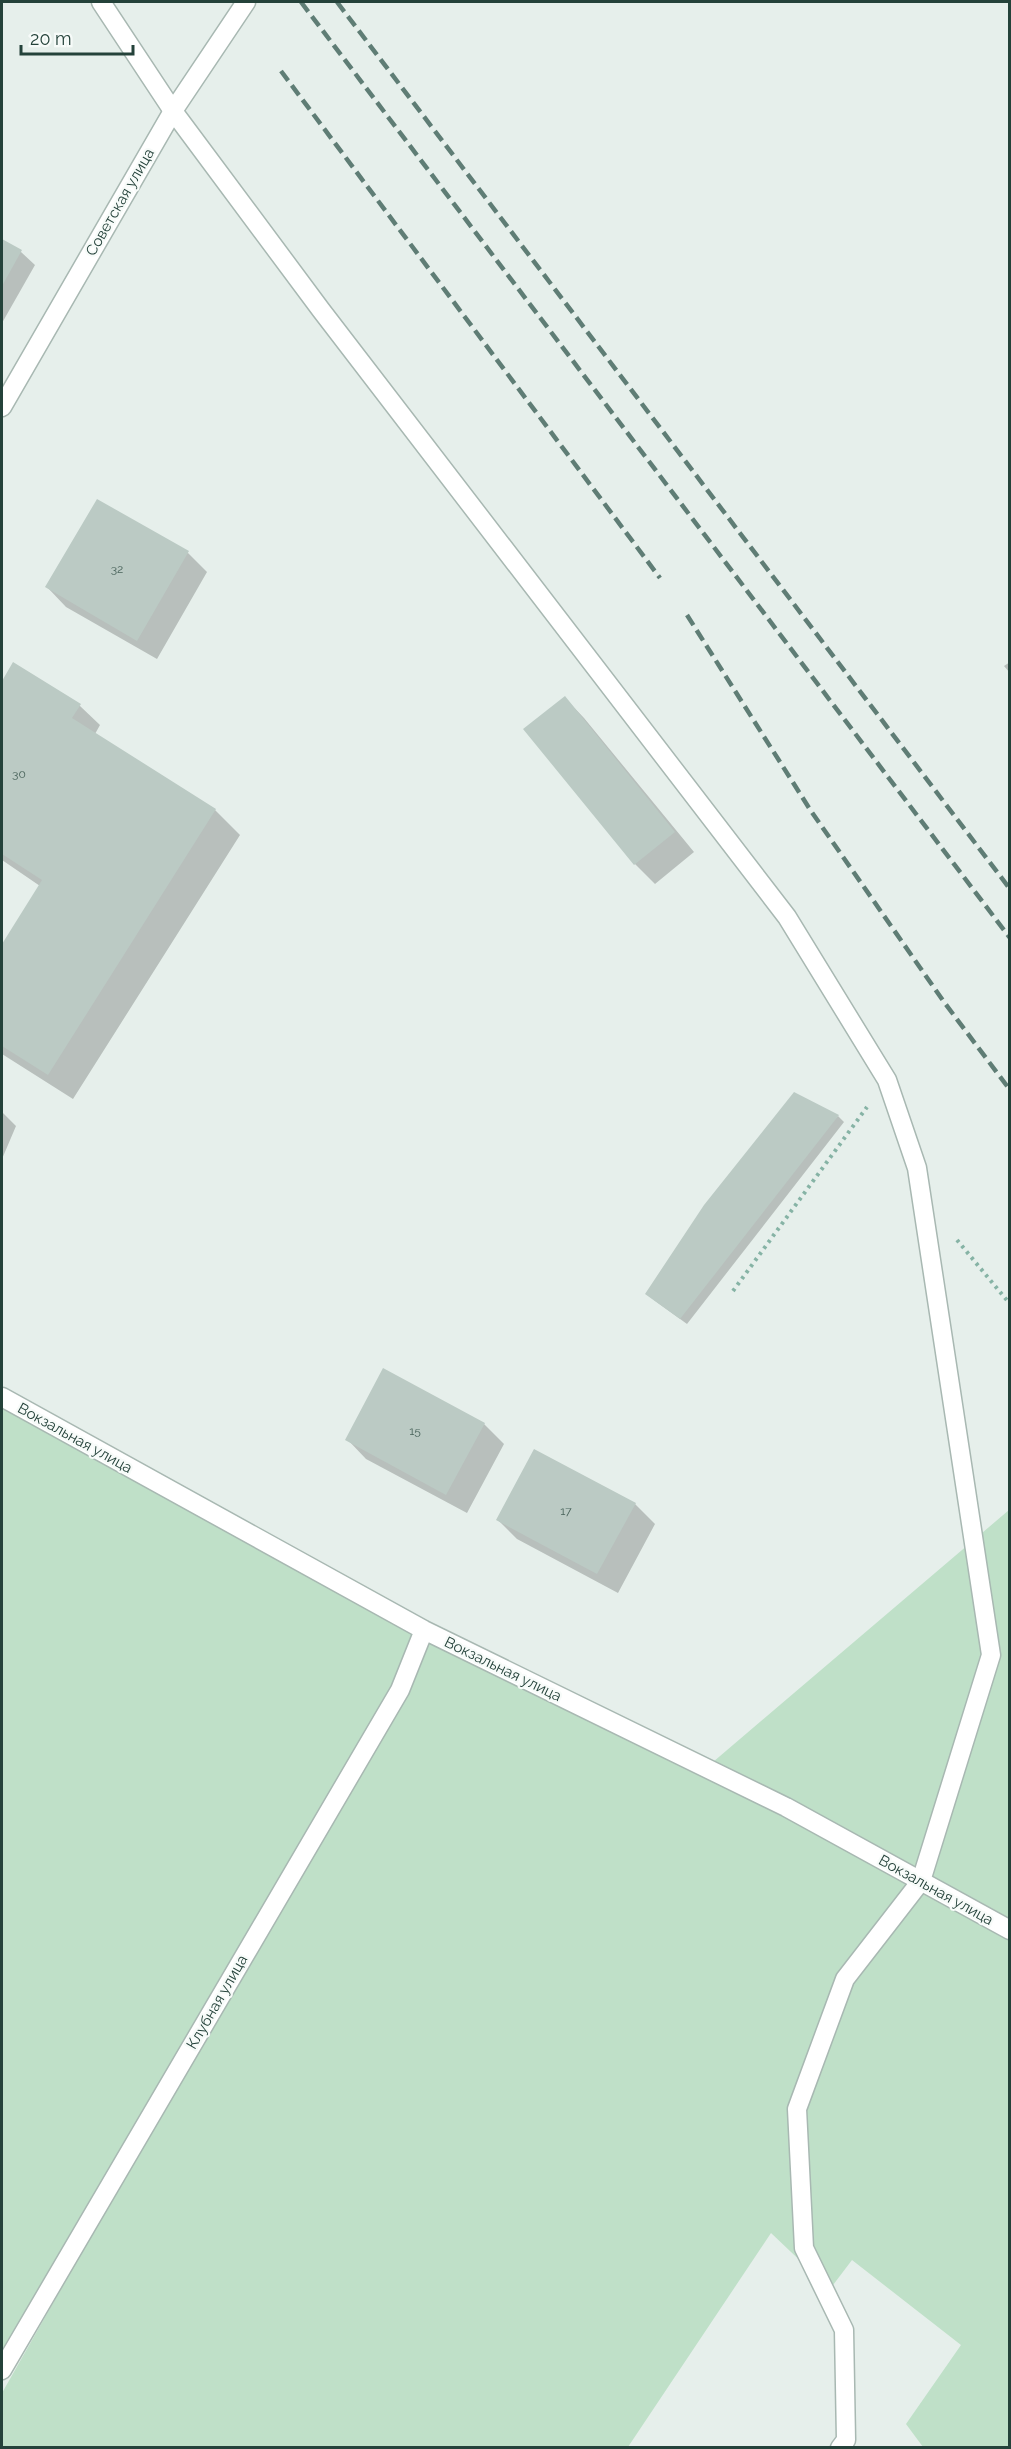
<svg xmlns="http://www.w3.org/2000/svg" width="1011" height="2449" font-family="Raleway,sans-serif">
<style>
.green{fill:#bfe0c8}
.shadow{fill:#0003}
.building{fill:#bbcac4}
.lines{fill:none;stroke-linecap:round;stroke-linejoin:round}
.service-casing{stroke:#a8b8b2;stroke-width:21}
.minor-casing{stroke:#a8b8b2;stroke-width:21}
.tertiary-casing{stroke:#a8b8b2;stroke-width:21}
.path{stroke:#86b3a5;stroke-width:4;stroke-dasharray:3 4.5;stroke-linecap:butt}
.service{stroke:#fff;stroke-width:18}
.minor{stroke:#fff;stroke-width:18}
.tertiary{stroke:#fff;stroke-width:18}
.rail{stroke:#5f7d75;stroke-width:4.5;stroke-dasharray:12 6;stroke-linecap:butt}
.labels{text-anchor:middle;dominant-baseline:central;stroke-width:4.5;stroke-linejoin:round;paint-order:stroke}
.number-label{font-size:12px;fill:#4a645c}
.street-label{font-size:15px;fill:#24423a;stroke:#f7fbf9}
</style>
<rect width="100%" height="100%" fill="#e6efeb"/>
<path class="green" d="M2,1397L424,1630L706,1768L1009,1510V2447H923L906,2424L961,2345L852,2260L830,2289L771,2233L628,2447H2V2393L381,1725L2,2357Z"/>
<path class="shadow" d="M2,241L21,252L35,265L2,323Z
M188,553L207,572L157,659L66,607L47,587Z
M1010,662V673L1004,666Z
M14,664L80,706L100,725L95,734L215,810L240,835L73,1099L2,1054V947L40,886L2,860V684Z
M565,698L584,718L694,852L655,884L635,864L525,730Z
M2,1112L16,1126L2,1159Z
M838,1116L844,1122L687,1324L654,1300Z
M484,1424L504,1444L467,1513L366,1459L347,1439Z
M635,1504L655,1524L618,1593L517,1539L497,1519Z"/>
<path class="building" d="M2,239L22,250L2,286Z
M97,499L189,551L137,641L45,587Z
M13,662L81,704L72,718L216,809L48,1075L2,1046V944L42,880L2,854V681Z
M565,696L675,832L634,865L523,729Z
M794,1092L839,1115L680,1319L645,1294L704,1205Z
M383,1368L485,1423L446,1495L345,1440Z
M534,1449L636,1503L597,1574L496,1520Z"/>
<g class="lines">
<g class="service-casing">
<path id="service" d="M101,2L173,111L321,310L787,917L887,1080L917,1168L991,1655L921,1881L845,1979L797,2109L804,2248L844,2330L846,2440L840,2448"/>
</g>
<g class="minor-casing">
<path id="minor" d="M2,1397L424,1630L786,1807L1010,1930
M2,2370L400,1690L424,1630"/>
</g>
<g class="tertiary-casing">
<path id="tertiary" d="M2,407L173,111L246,2"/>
</g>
<path class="path" d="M957,1240L1010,1304
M733,1291L867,1107"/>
<use href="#service" class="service"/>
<use href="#minor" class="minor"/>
<use href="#tertiary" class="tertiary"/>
<path class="rail" d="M301,2L1010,938
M337,2L1010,889
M281,71L660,578
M687,615L811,811L944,1002L1010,1090"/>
</g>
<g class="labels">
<g class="number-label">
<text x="117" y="569">32</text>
<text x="19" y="774">30</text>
<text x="415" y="1431">15</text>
<text x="566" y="1511">17</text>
</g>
<g class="street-label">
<text transform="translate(120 202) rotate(-60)">Советская улица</text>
<text transform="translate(75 1438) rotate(29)">Вокзальная улица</text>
<text transform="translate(503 1669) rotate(26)">Вокзальная улица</text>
<text transform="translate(936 1890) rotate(29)">Вокзальная улица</text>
<text transform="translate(217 2002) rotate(-60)">Клубная улица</text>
</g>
</g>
<rect width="1011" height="2449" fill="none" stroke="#24423a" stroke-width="6"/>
<path d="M21 45v9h112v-9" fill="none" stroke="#24423a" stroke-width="3"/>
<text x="30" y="45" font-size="18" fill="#24423a" stroke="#f7fbf9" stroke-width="4.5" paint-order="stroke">20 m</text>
</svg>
